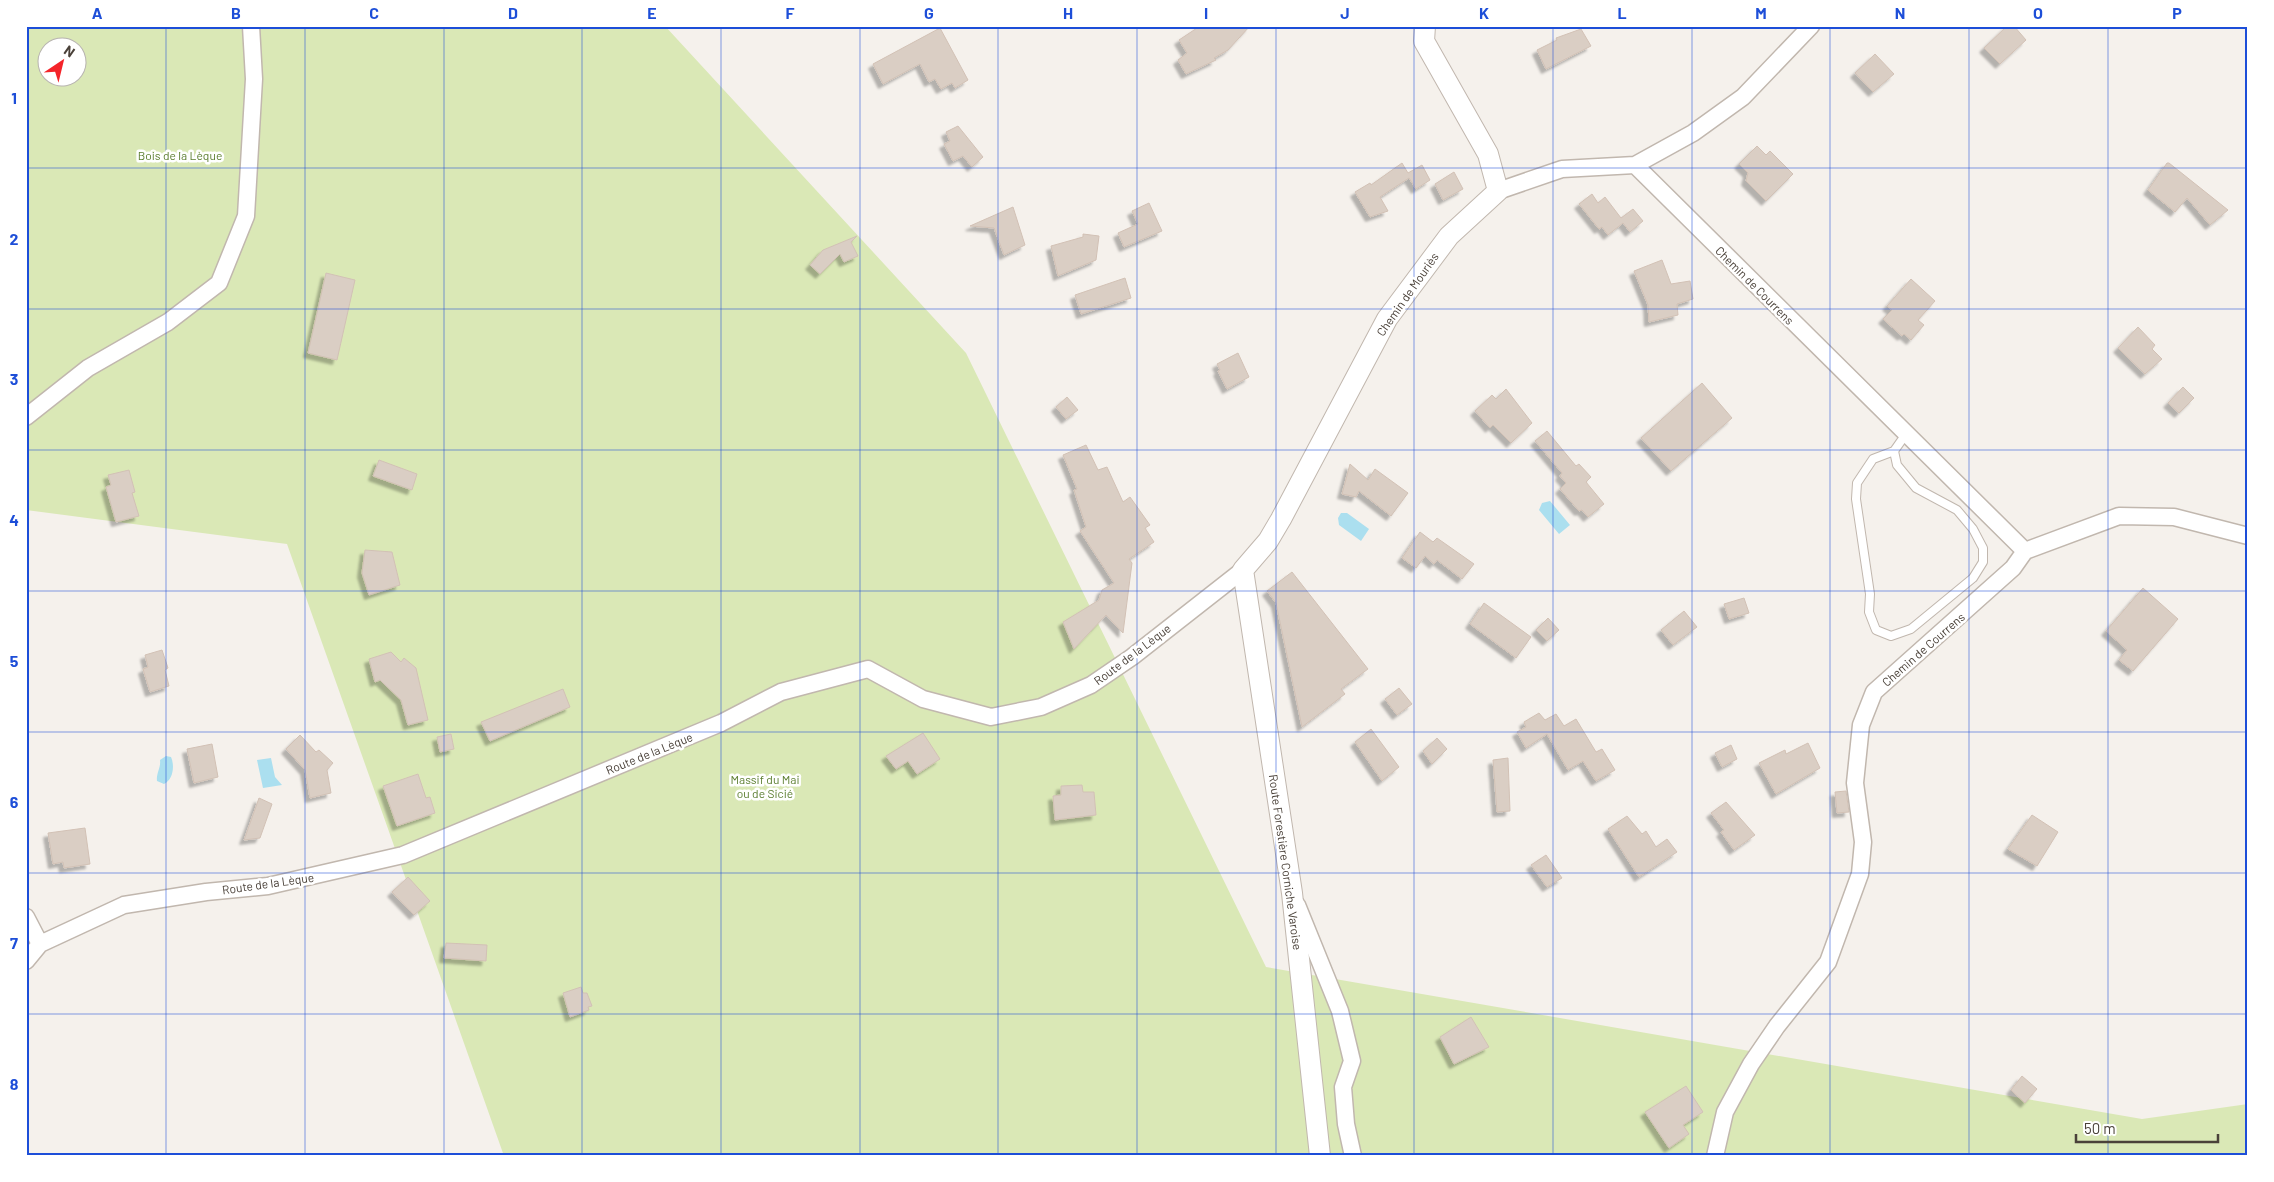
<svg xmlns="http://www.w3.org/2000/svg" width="2274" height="1182" font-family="Barlow,sans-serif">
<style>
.green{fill:#dae8b6;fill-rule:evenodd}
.water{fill:#abdfef}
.building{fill:#dacec4;stroke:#d2c1b5;filter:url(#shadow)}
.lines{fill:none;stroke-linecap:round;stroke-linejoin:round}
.service-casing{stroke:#c1b7ae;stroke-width:10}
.minor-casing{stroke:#c1b7ae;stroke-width:19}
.tertiary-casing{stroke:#c1b7ae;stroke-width:22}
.service{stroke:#fff;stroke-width:8}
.minor{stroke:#fff;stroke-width:16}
.tertiary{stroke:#fff;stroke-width:20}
.grid{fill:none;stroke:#1d4ed8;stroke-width:1;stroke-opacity:0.55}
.labels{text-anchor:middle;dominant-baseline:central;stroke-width:5;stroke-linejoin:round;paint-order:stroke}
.park-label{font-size:12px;fill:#597c2d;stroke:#fff}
.street-label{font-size:12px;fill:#4a4139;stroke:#fff}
.neatline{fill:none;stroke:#1d4ed8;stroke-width:2}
.grid-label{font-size:16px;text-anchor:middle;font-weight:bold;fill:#1d4ed8}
</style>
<defs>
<filter id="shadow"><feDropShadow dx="-4.5" dy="4.5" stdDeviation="1" flood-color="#0004"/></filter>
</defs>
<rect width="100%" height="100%" fill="#f5f1ec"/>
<path class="green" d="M26,26H665L966,353L1266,967L2142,1119L2248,1104V1156H504L287,544L26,510ZM48,48H78V78H48Z"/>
<path class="water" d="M1550,501L1570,525L1559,534L1539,510L1542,503Z
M1341,513H1347L1369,529L1361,541L1339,525L1338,518Z
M166,756L171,757C175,766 173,780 164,784L157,781C156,773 161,768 160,760Z
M271,758L275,777L282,785L263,788L257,760Z"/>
<path class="building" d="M1200,26H1250L1228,50L1214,58L1216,60L1186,74L1178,60L1187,53L1179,40Z
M2007,26H2014L2026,40L2000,64L1984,48Z
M940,28L968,80L955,88L952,83L941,89L935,79L929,82L920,64L883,84L873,64Z
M1581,29L1591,46L1546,69L1537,50L1557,40L1556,38Z
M1875,54L1894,74L1873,92L1855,73Z
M958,126L983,157L972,167L963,156L953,161L944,144L950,141L946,132Z
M1757,146L1766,155L1770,151L1793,174L1766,201L1746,181L1748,173L1739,164Z
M1402,163L1408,173L1422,165L1430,180L1416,189L1409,178L1380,197L1388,211L1370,217L1355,192L1370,183L1371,185Z
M2167,163H2169L2228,210L2210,225L2187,198L2175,212L2148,190Z
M1454,172L1463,189L1443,200L1435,184Z
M1592,194L1598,203L1605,197L1621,218L1633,209L1643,221L1630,232L1623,223L1608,235L1602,227L1599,229L1579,204Z
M1149,203L1162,231L1124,247L1118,233L1138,224L1132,211Z
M1013,207L1025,245L1004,255L994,228L970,226Z
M1083,234L1099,236L1096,260L1058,276L1051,246L1083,237Z
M857,236L851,242L858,256L844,262L840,254L820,274L810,265L823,250Z
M1662,260L1671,284L1690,281L1693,299L1677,304L1678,315L1649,322L1648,305L1634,271Z
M326,273L355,280L337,360L308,353Z
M1125,278L1131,298L1081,314L1075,295Z
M1911,279L1935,301L1918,320L1924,325L1911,340L1904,334L1902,336L1883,319L1892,310L1887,306Z
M2138,327L2155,345L2152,349L2162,359L2145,374L2118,348Z
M1238,353L1249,377L1227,389L1218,371L1220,370L1217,364Z
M1702,383L1732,418L1671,471L1641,438Z
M2183,387L2194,398L2179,413L2168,403Z
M1506,389L1532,423L1511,443L1493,425L1490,428L1475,411L1492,395L1496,399Z
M1067,397L1078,410L1066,419L1056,407Z
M1547,431L1576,466L1579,464L1591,477L1586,482L1604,504L1588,517L1582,510L1579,511L1560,489L1566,483L1560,476L1562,473L1535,441Z
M1086,445L1098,470L1107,467L1123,502L1130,497L1150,525L1145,528L1154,542L1129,559L1132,563L1123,633L1106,615L1074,649L1063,622L1099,600L1102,590L1114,583L1080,531L1086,527L1074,490L1077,489L1063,455Z
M379,460L417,474L412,490L373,476Z
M1350,464L1368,480L1375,469L1408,493L1391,516L1359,491L1356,497L1342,494Z
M129,470L135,492L132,493L139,516L116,522L106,487L111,485L108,475Z
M1420,532L1433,542L1437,538L1474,564L1462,579L1437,560L1434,564L1425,556L1416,568L1402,558Z
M365,550L392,552L400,585L369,595L362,573Z
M1292,572L1368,669L1341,689L1345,694L1302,727L1276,603L1267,591Z
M2143,588L2178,619L2133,671L2119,660L2127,650L2106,631Z
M1744,598L1749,613L1729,619L1724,604Z
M1484,603L1531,637L1516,658L1470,624Z
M1684,611L1697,627L1673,645L1661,630Z
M1548,618L1559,630L1547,641L1536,630Z
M162,650L168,668L165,670L169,686L150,692L143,669L148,667L145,655Z
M391,652L401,662L404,658L416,668L428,720L408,725L401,700L380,680L375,682L369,659Z
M1399,688L1412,704L1397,715L1385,699Z
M563,689L570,707L490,741L481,722Z
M1539,713L1545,720L1556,714L1564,726L1576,719L1596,752L1602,749L1615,770L1596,781L1583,761L1568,770L1547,734L1526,748L1517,732L1526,727L1524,722Z
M1371,729L1399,767L1382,781L1355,742Z
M923,733L940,759L917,774L908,761L896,769L886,756Z
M451,734L454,749L440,752L437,737Z
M300,735L316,752L319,750L333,763L327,770L331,793L310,798L305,770L286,749Z
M1437,738L1447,749L1432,764L1423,751Z
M1808,743L1820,768L1776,794L1759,763L1785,750L1786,754Z
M212,744L218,777L194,783L187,749Z
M1731,745L1737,759L1722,767L1715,753Z
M1508,758L1510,811L1497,812L1493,760Z
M418,774L426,798L430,797L435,813L397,826L383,786Z
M1082,785L1083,792H1094L1096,815L1055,820L1053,796L1061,795V786Z
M1846,791L1849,812L1837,813L1835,792Z
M259,798L272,804L260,838L244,840Z
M1726,802L1755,835L1734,850L1721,832L1724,830L1711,813Z
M2032,815L2058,832L2037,866L2008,849Z
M1627,816L1642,834L1646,831L1656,847L1667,839L1677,852L1639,877L1608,829Z
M85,828L90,864L64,868L63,862L53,864L48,833Z
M1546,855L1562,878L1547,887L1531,865Z
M408,877L430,901L414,915L392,892Z
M446,943L487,945L486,961L444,958Z
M581,987L583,993H587L592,1006L588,1007L589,1010L570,1017L563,993Z
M1471,1017L1489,1047L1454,1064L1440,1037Z
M2022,1076L2037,1089L2025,1103L2011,1090Z
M1686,1086L1703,1112L1683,1125L1689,1134L1669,1148L1645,1112Z"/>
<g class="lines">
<g class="service-casing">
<path id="service" d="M1894,451L1897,465L1916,488L1957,510L1973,529L1983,548V562L1973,578L1911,629L1891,636L1876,630L1869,612L1870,594L1856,499L1857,483L1873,459L1894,451L1906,434"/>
</g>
<g class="minor-casing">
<path id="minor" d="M1635,165L2025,551
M1498,191L1562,169L1635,165L1693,133L1743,97L1811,26
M26,417L88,368L168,322L219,283L246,216L254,79L251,26
M1297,905L1340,1011L1352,1061L1343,1087L1346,1124L1353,1156
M26,917L40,944
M26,961L40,944L124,905L206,892L268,886L403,855L721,723L781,692L868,669L923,699L991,717L1041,707L1091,685L1132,657L1243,570
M1715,1156L1725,1112L1751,1064L1777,1026L1828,962L1860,874L1863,842L1855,783L1861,725L1874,692L2013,568L2025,551L2119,516L2174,517L2248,536"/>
</g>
<g class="tertiary-casing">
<path id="tertiary" d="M1320,1156L1292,893L1243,570L1268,541L1281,519L1387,319L1449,236L1498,191L1488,154L1424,41L1425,26"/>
</g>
<use href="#service" class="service"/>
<use href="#minor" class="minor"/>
<use href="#tertiary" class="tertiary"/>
</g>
<path class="grid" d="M166,26V1156M305,26V1156M444,26V1156M582,26V1156M721,26V1156M860,26V1156M998,26V1156M1137,26V1156M1276,26V1156M1414,26V1156M1553,26V1156M1692,26V1156M1830,26V1156M1969,26V1156M2108,26V1156M26,168H2248M26,309H2248M26,450H2248M26,591H2248M26,732H2248M26,873H2248M26,1014H2248"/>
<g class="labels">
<g class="park-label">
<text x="180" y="155">Bois de la Lèque</text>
<text x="765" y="779">Massif du Mai<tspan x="765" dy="14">ou de Sicié</tspan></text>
</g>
<g class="street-label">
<text transform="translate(1755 285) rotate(45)">Chemin de Courrens</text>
<text transform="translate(1407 294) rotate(-55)">Chemin de Mouriès</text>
<text transform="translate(1923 649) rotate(-41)">Chemin de Courrens</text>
<text transform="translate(1132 654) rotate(-37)">Route de la Lèque</text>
<text transform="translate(649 753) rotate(-22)">Route de la Lèque</text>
<text transform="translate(1286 862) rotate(82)">Route Forestière Corniche Varoise</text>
<text transform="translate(268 883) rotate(-8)">Route de la Lèque</text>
</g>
</g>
<rect width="2274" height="1182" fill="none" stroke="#ffffff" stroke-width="55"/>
<g transform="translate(62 62) rotate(35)"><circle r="24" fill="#ffffff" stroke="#b7b3b0"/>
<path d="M0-4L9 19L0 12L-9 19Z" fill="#f4242a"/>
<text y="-8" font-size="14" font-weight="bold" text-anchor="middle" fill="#4a4139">N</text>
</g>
<path d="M2076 1134v8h142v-8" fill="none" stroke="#4a4139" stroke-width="2.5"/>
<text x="2084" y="1134" font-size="15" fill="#4a4139" stroke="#ffffff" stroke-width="4" paint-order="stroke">50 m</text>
<rect x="28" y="28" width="2218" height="1126" class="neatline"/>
<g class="grid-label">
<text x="97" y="19">A</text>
<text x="236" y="19">B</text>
<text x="374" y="19">C</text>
<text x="513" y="19">D</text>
<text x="652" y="19">E</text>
<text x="790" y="19">F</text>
<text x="929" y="19">G</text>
<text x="1068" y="19">H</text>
<text x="1206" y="19">I</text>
<text x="1345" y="19">J</text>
<text x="1484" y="19">K</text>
<text x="1622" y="19">L</text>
<text x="1761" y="19">M</text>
<text x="1900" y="19">N</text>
<text x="2038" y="19">O</text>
<text x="2177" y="19">P</text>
<text x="14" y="104">1</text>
<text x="14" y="245">2</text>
<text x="14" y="385">3</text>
<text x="14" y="526">4</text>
<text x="14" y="667">5</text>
<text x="14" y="808">6</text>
<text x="14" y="949">7</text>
<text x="14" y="1090">8</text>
</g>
</svg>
